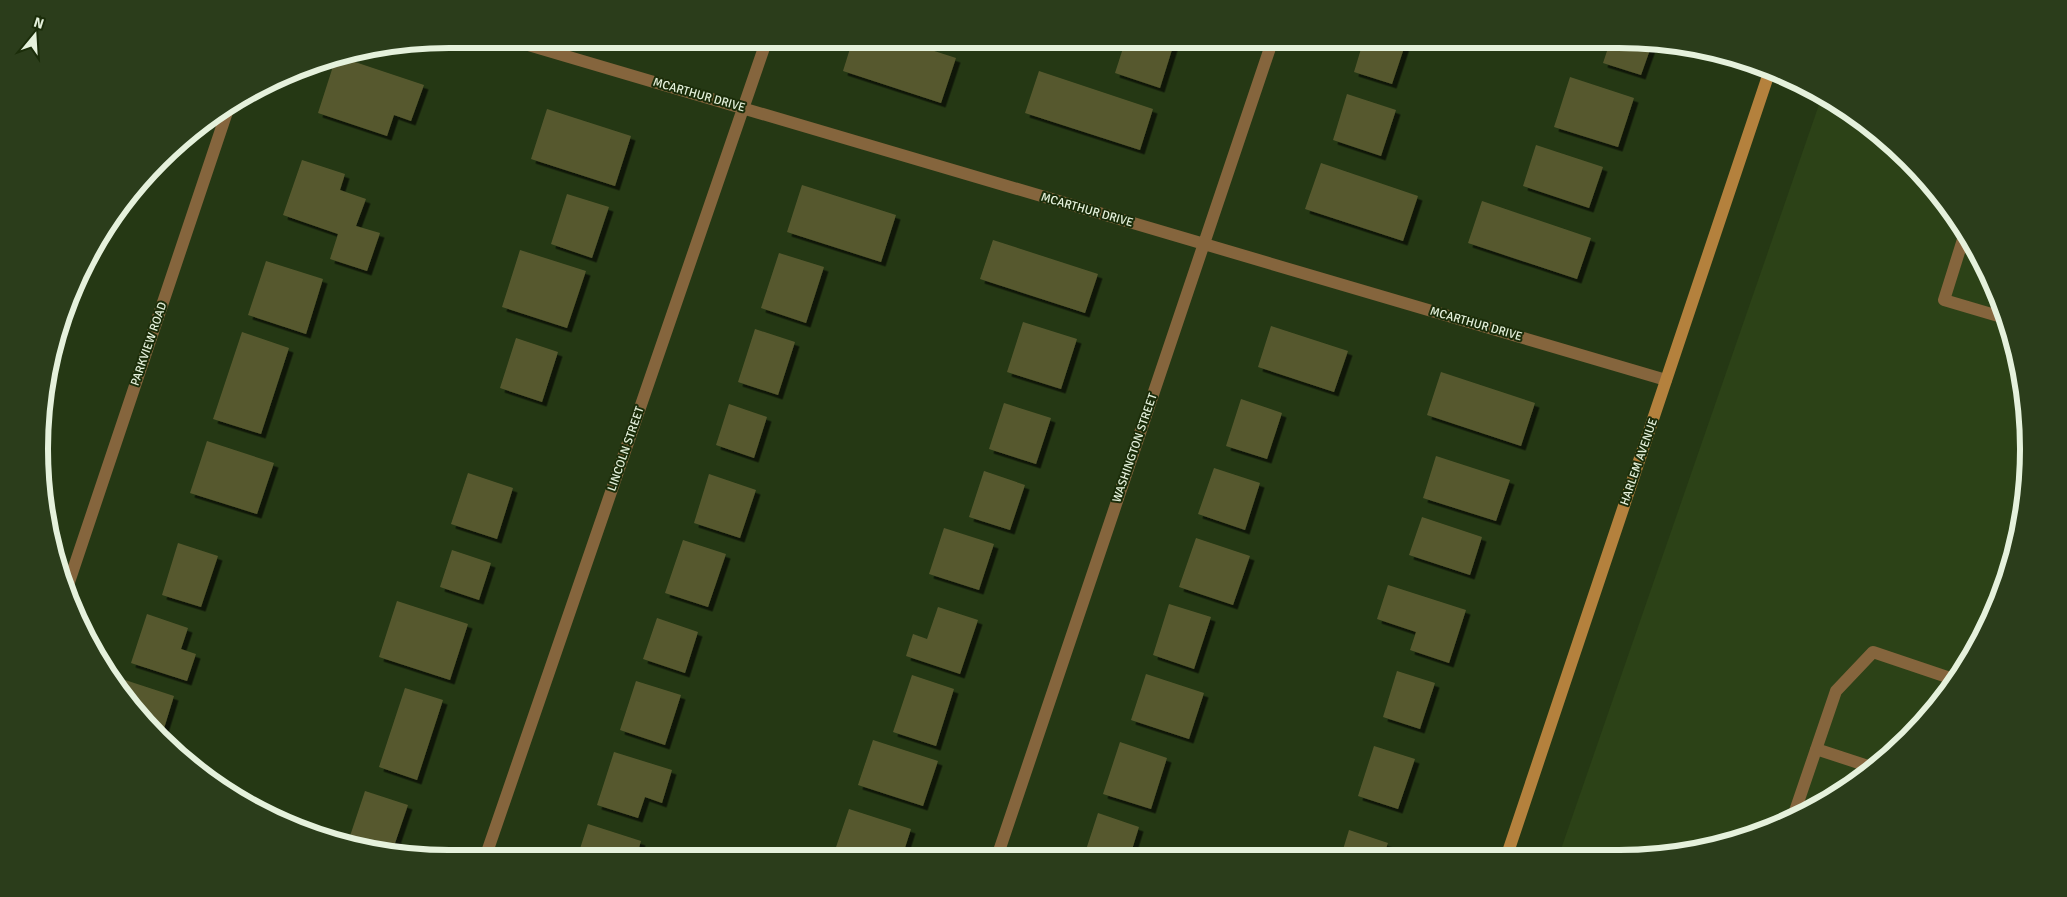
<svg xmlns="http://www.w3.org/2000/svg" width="2067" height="897" font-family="Signika,sans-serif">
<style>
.built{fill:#2c4217}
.building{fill:#57592f;filter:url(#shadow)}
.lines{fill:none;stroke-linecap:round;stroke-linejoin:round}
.service{stroke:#85653d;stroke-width:12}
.minor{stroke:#85653d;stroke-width:12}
.secondary{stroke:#b4813d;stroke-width:12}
.labels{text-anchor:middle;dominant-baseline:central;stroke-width:4;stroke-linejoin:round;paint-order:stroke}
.street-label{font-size:12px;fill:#e5f1dc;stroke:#1b2d0a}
.rim{fill:none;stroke:#e5f1dc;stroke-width:6}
</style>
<defs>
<filter id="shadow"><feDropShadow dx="4.5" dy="4.5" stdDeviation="0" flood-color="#0009"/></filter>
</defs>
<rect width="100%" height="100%" fill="#253814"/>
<path class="built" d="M1823,93L1889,141L1944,199L1986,268L2014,343L2027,422L2025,502L2006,580L1959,676L1868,773L1776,827L1672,855H1559Z"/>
<path class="building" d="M853,39H897L956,58L941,103L843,71Z
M1126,39L1175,40L1160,88L1115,73Z
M1364,39H1407L1392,84L1354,72Z
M1611,39L1652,44L1641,75L1603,63Z
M336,57H340L424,85L411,121L394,115L387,136L318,113Z
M1039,71L1153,109L1140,150L1025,113Z
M1570,77L1634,98L1618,147L1554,127Z
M1347,94L1396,110L1381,156L1333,140Z
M547,109L631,136L615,186L531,159Z
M1536,145L1603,167L1589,208L1523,186Z
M302,160L345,174L340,190L366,199L356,226L380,233L367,271L330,259L338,234L283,215Z
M1321,163L1418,196L1403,241L1305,209Z
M802,185L896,215L881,262L787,232Z
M567,194L609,207L592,258L551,244Z
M1482,201L1591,238L1577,279L1468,243Z
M993,240L1098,274L1085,313L980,279Z
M520,250L586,271L567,328L502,307Z
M779,253L824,267L806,323L761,308Z
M266,261L323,279L306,334L248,315Z
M1023,322L1077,339L1061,389L1007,372Z
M1271,326L1348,351L1334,392L1258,367Z
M755,329L795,342L778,395L738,382Z
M242,332L289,348L261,434L213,419Z
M516,338L558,352L542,402L500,388Z
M1441,372L1535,403L1521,446L1427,415Z
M1241,399L1282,413L1267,459L1226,446Z
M1004,403L1051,418L1036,464L989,449Z
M729,404L767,417L754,458L716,445Z
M207,441L274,463L257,514L190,493Z
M1436,456L1510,480L1496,521L1423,498Z
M1214,468L1260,483L1245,530L1198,514Z
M984,471L1025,485L1010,530L969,517Z
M468,473L513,488L497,539L451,524Z
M709,474L756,490L740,538L694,523Z
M1422,517L1482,537L1470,575L1409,555Z
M944,528L994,544L979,590L929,574Z
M1196,538L1250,556L1233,605L1179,587Z
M683,540L726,554L708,607L665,593Z
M178,543L218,556L201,607L162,595Z
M452,550L491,563L479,600L440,587Z
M1388,585L1466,610L1449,663L1410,650L1416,632L1377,619Z
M397,601L468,624L450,680L379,657Z
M1169,604L1211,617L1194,669L1153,655Z
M938,607L978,620L960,674L906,656L913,634L927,639Z
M147,614L188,628L181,649L196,654L187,681L131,663Z
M657,618L698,632L685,673L643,659Z
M1397,671L1435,683L1420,729L1383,717Z
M1146,674L1204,693L1189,739L1131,720Z
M912,675L954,689L936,746L893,732Z
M125,680L174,696L161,738L140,718L121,692Z
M636,681L681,695L665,745L620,730Z
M405,688L443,700L417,780L379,767Z
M873,740L938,761L923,806L858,785Z
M1120,742L1167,758L1151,809L1103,794Z
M1374,746L1415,759L1398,809L1358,796Z
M614,752L672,770L662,803L645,797L638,818L597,805Z
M365,791L408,805L393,849L348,842Z
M849,809L911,829L902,857L833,856Z
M1098,813L1139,827L1130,856H1084Z
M588,824L641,841L636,858H577Z
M1349,830L1388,843L1383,856H1341Z"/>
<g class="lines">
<path class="service" d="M1965,233L1944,300L2005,318
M1816,749L1874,768
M1793,817L1836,691L1873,652L1956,680"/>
<path class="minor" d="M508,39L1666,380
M68,585L230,103
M997,857L1273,39
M485,858L767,39"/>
<path class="secondary" d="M1507,855L1770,70"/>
</g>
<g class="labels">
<g class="street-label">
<text transform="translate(699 95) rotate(16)">MCARTHUR DRIVE</text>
<text transform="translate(1087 210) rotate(16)">MCARTHUR DRIVE</text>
<text transform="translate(1476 324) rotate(16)">MCARTHUR DRIVE</text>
<text transform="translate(149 344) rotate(-71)">PARKVIEW ROAD</text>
<text transform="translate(1135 448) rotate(-71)">WASHINGTON STREET</text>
<text transform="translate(626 449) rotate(-71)">LINCOLN STREET</text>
<text transform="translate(1639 462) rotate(-71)">HARLEM AVENUE</text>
</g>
</g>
<path d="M0 0H2067V897H0ZM449 48H1619A401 401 0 0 1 2020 449V449A401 401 0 0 1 1619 850H449A401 401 0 0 1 48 449V449A401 401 0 0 1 449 48Z" fill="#2b3d1b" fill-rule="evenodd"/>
<path class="rim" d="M449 48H1619A401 401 0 0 1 2020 449V449A401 401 0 0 1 1619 850H449A401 401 0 0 1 48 449V449A401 401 0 0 1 449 48Z"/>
<g transform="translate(35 35) rotate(18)" stroke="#1b2d0a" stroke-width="4" paint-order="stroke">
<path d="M0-4L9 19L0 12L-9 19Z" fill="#e5f1dc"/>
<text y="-8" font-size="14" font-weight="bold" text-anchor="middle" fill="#e5f1dc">N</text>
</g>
</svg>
